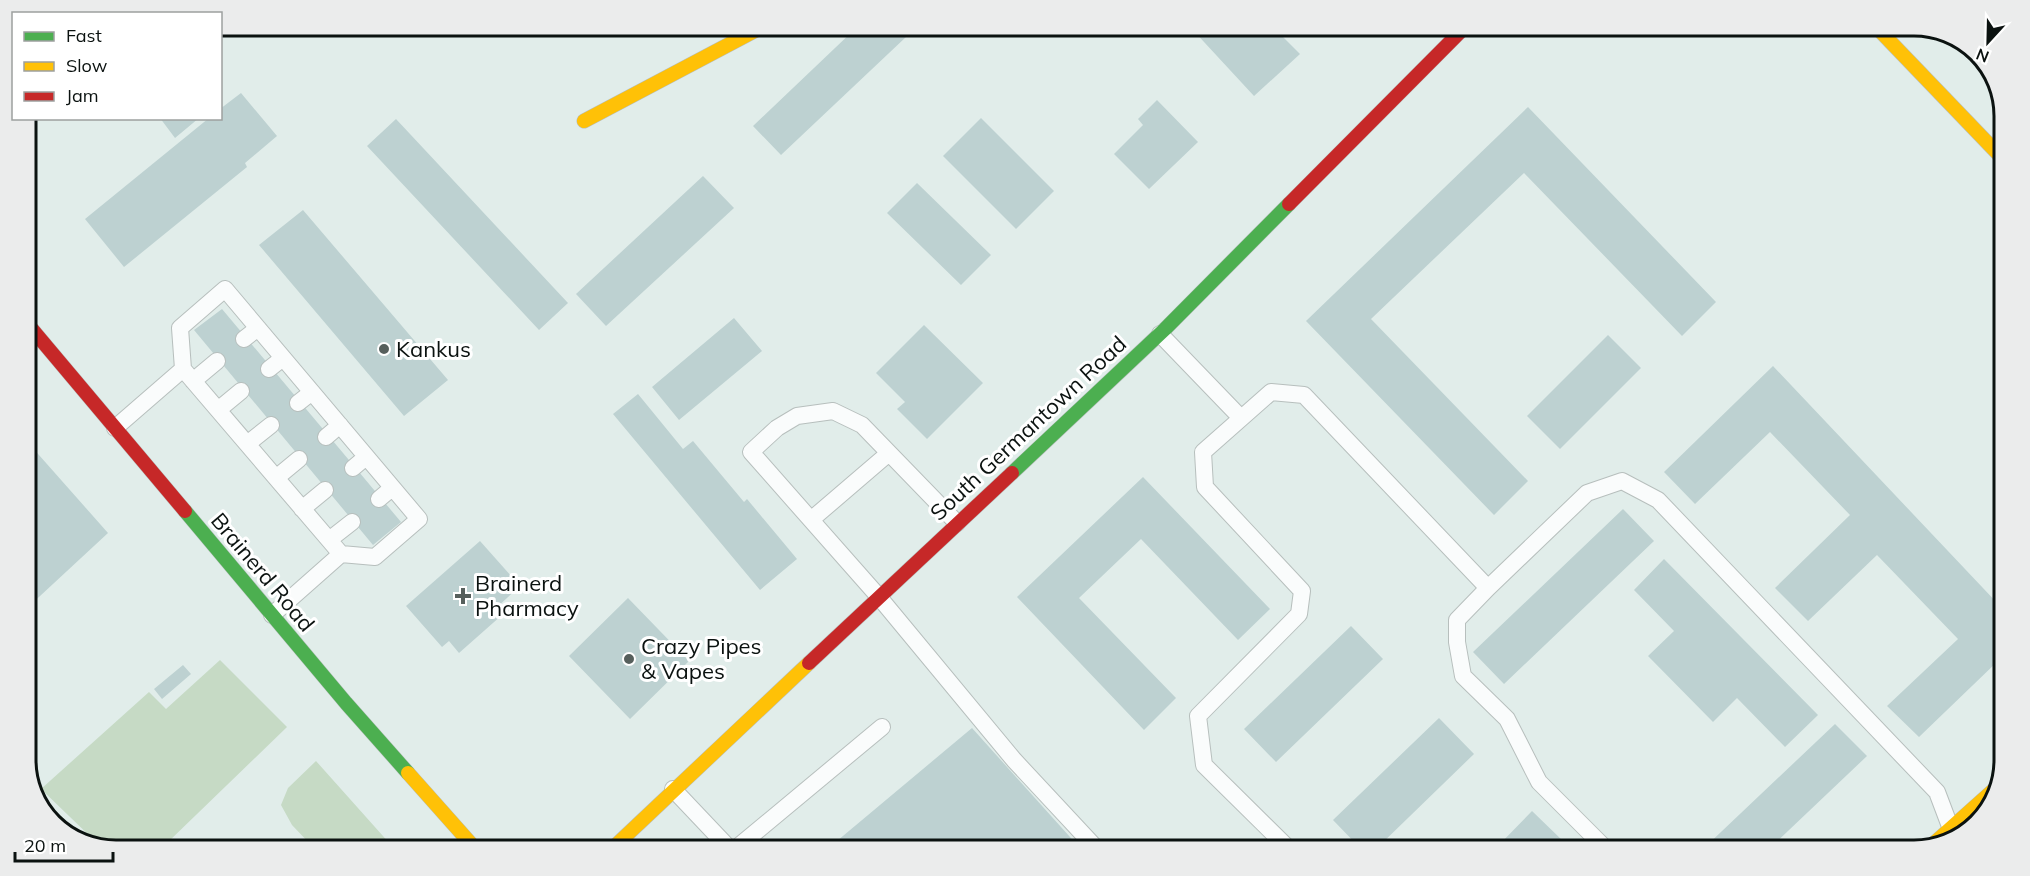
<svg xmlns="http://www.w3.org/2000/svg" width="2030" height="876" font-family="Mulish,sans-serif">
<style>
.green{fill:#c6dac5}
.building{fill:#bdd1d1}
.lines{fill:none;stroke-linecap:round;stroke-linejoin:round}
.lane-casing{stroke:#b7bfbd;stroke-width:18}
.fast-casing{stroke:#b7bfbd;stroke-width:15}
.slow-casing{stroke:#b7bfbd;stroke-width:15}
.jam-casing{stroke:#b7bfbd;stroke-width:15}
.lane{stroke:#fafcfc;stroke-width:16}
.fast{stroke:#4caf50;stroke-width:14}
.slow{stroke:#ffc107;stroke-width:14}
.jam{stroke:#c62828;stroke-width:14}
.poi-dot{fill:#565f5c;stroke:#fff;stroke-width:2}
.labels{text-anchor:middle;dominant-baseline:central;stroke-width:6;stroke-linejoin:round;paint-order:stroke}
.poi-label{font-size:22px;fill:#0b1210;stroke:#fff;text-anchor:start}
.street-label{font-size:22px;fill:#0b1210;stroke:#fff}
.rim{fill:none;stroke:#0b1210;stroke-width:3}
</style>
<rect width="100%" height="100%" fill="#e1edea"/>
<path class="green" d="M220,660L287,727L166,844H98L41,789L149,692L166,709Z
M316,761L391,845H311L292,825L281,805L288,788Z"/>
<path class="building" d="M856,28H898L906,37L781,155L753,126Z
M1192,29L1276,30L1300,54L1254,96Z
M241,93L277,136L245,163L247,167L124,267L85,219L209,118H220V109Z
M1157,100L1198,142L1149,189L1114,154L1143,125L1138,119Z
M1528,107L1716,302L1682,336L1524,173L1371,319L1528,481L1494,515L1306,321Z
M160,118H199L175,138Z
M981,118L1054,191L1016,229L943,156Z
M396,119L568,303L539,330L367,146Z
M703,176L734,208L606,326L576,294Z
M917,183L991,255L961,285L887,213Z
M303,210L448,380L404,416L259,245Z
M222,309L401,522L373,545L194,330Z
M734,318L762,351L679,420L652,387Z
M924,325L983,383L927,439L897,409L905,402L876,373Z
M1608,335L1641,368L1560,449L1527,416Z
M1773,366L2000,606L1999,660L1919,737L1887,706L1958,639L1877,555L1808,621L1775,588L1850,515L1770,432L1695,504L1664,472Z
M638,394L683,449L693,441L744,502L747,499L797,559L760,590L613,414Z
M31,446L108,533L26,609V450Z
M1143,477L1270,609L1238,640L1141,539L1079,598L1176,698L1144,730L1017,597Z
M1623,509L1654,541L1504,684L1473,652Z
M480,541L520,586L496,608L502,615L459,653L449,641L442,647L406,606Z
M1664,559L1818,715L1785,747L1737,698L1713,722L1648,656L1674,631L1634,590Z
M628,598L689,661L630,719L569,656Z
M1351,626L1383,659L1276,762L1244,729Z
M183,665L191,674L162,699L154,689Z
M1439,718L1474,754L1376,849L1360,848L1333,820Z
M1835,724L1867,756L1768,850H1702Z
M972,728L1079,847L831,846Z
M1532,811L1563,841L1556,849H1495Z"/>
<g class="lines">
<g class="lane-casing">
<path id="lane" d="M1160,334L1241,418
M244,339L258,328
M183,369L341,554
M269,369L283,358
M193,381L217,361
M298,403L312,392
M218,410L241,391
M115,428L183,369L180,328L225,289L419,519L375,557L341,554L272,615
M326,437L340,425
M247,444L271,425
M353,468L366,457
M276,478L299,459
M379,499L392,488
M302,509L325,490
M812,519L889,453
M957,523L862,425L833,411L797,416L777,428L751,452L879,597L1014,760L1095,847
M329,540L352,522
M1488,588L1457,620V642L1463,676L1507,719L1539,782L1606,849
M673,789L727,846
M739,846L882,727
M1288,848L1204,765L1198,716L1299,614L1302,591L1205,487L1203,452L1271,392L1304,395L1488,588L1587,493L1622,481L1658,500L1937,792L1951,829"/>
</g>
<g class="fast-casing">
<path id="fast" d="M1012,473L1165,329L1289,204
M185,511L346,703L408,773"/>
</g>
<g class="slow-casing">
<path id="slow" d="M1881,32L2004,160
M584,121L760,28
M408,773L472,845
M1932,845L1998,786
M615,846L809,663"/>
</g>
<g class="jam-casing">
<path id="jam" d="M1289,204L1462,30
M26,322L185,511
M809,663L1012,473"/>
</g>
<use href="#lane" class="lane"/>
<use href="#fast" class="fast"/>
<use href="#slow" class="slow"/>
<use href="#jam" class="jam"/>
</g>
<g class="poi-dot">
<circle cx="384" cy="349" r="6"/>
<path d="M460 587h6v6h6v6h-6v6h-6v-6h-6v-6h6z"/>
<circle cx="629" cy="659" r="6"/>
</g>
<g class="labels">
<g class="poi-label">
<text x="396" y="349">Kankus</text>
<text x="475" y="583">Brainerd<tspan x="475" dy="25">Pharmacy</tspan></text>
<text x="641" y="646">Crazy Pipes<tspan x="641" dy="25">&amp; Vapes</tspan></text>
</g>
<g class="street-label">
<text transform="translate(1028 428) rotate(-43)">South Germantown Road</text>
<text transform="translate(263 572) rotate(50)">Brainerd Road</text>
</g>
</g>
<path d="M0 0H2030V876H0ZM116 36H1914A80 80 0 0 1 1994 116V760A80 80 0 0 1 1914 840H116A80 80 0 0 1 36 760V116A80 80 0 0 1 116 36Z" fill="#ebecec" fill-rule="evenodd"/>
<path class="rim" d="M116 36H1914A80 80 0 0 1 1994 116V760A80 80 0 0 1 1914 840H116A80 80 0 0 1 36 760V116A80 80 0 0 1 116 36Z"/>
<rect x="12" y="12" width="210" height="108" fill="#ffffff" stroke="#9da09f" stroke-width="1.5"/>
<rect x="24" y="32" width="30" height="9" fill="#4caf50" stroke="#9da09f" stroke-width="1.5"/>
<text x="66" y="42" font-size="18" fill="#0b1210">Fast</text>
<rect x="24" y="62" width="30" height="9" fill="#ffc107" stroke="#9da09f" stroke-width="1.5"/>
<text x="66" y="72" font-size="18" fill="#0b1210">Slow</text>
<rect x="24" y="92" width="30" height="9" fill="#c62828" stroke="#9da09f" stroke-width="1.5"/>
<text x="66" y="102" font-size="18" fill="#0b1210">Jam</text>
<g transform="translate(1988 42) rotate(202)" stroke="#ffffff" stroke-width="4.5" paint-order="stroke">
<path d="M0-4.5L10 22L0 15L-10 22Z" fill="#0b1210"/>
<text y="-9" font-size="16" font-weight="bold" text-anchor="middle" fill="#0b1210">N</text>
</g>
<path d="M15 852v9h98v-9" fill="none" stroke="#0b1210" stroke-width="3"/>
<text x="24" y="852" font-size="18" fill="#0b1210" stroke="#ffffff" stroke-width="4.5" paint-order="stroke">20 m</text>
</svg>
